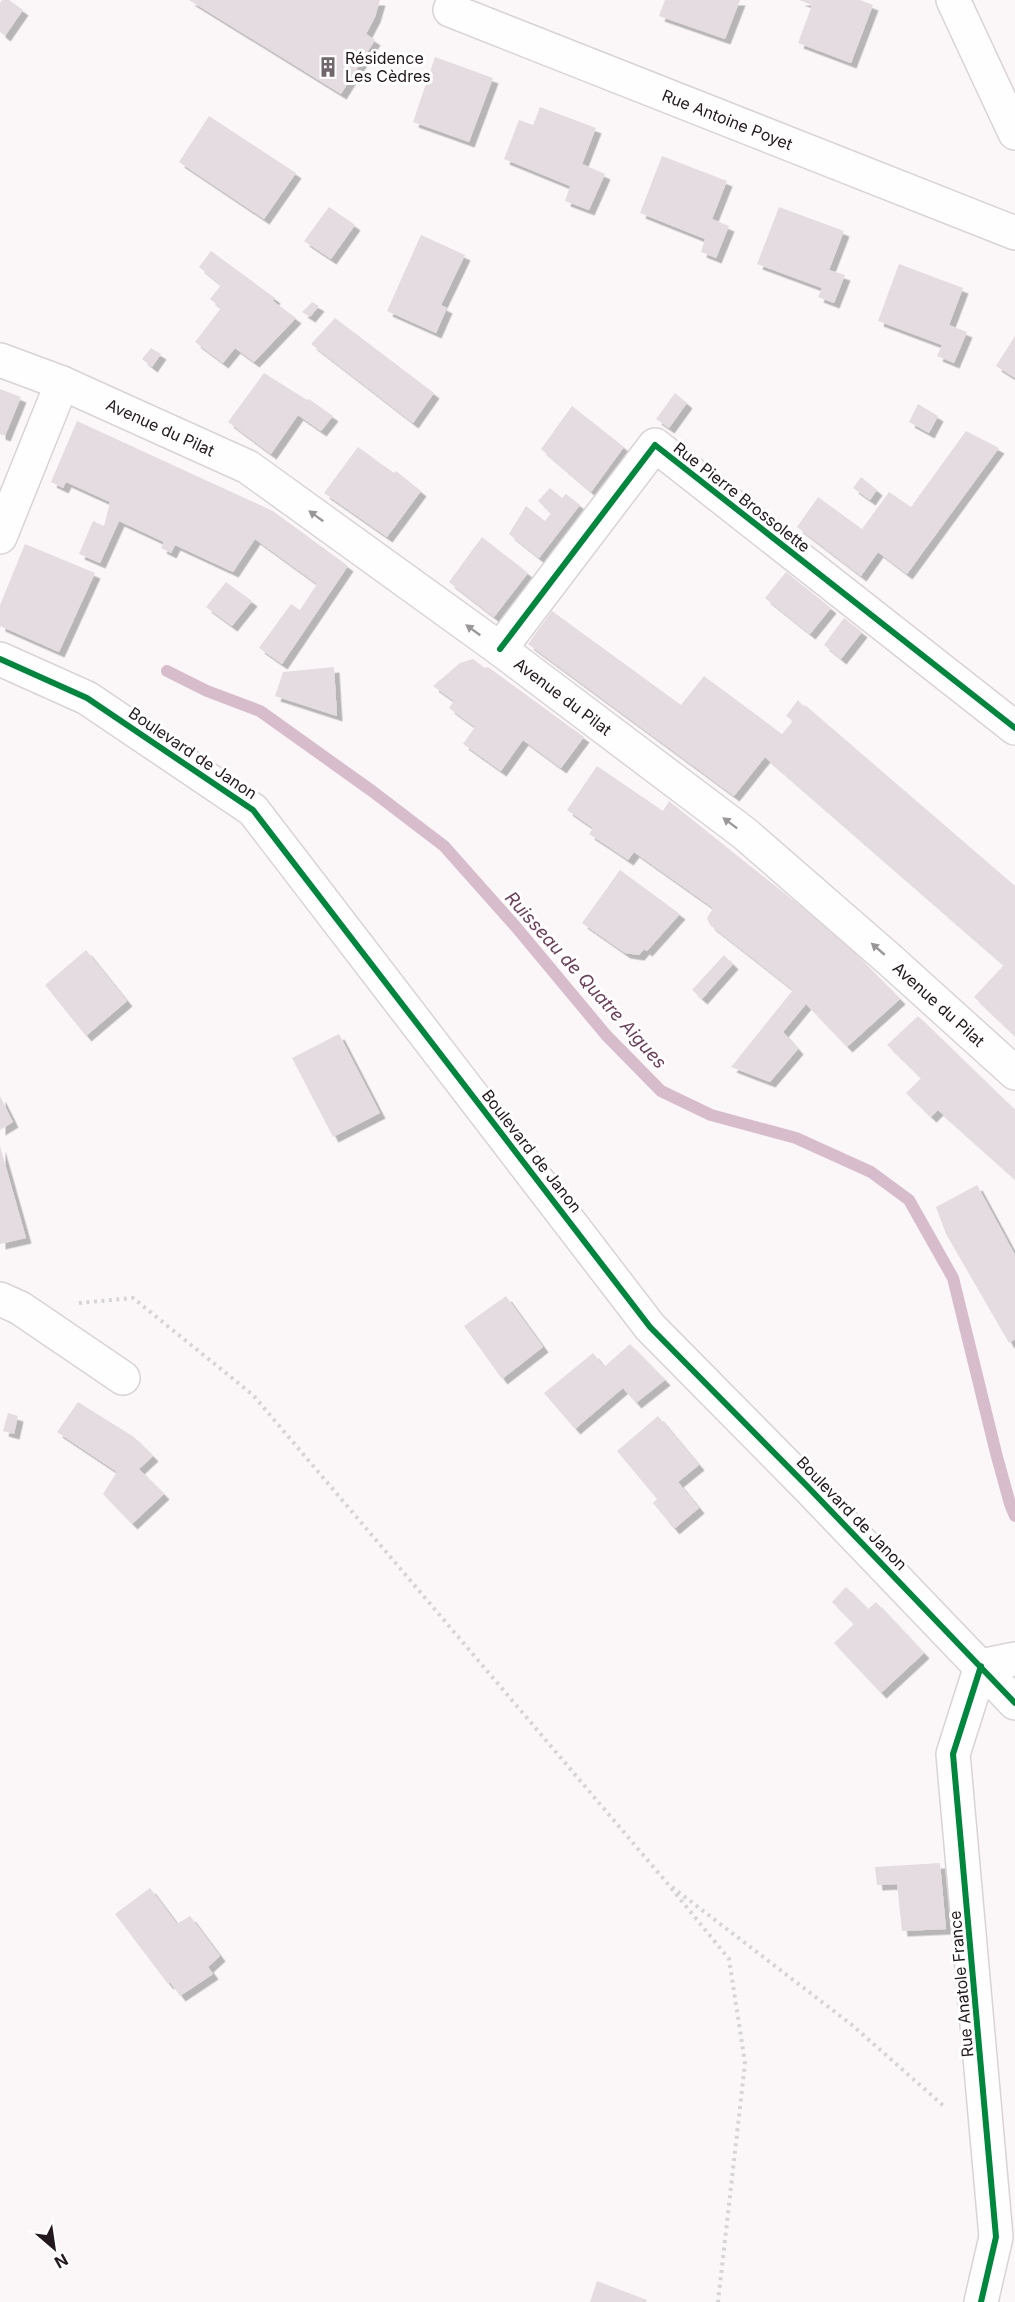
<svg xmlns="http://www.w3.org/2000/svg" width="1015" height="2302" font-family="Inter,sans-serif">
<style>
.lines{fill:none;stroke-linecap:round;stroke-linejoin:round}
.stream{stroke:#d7bdcb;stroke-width:12}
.building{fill:#e4dce0;filter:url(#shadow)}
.minor-casing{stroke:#dad3d6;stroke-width:36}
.tertiary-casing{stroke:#dad3d6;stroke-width:36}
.secondary-casing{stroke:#dad3d6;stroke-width:36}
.path{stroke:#d6d5d5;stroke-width:4;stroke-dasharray:3 4.5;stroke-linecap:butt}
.minor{stroke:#fefefe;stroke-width:33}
.tertiary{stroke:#fefefe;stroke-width:33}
.secondary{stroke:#fefefe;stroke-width:33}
.cycleway-casing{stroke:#fff;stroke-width:10}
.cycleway{stroke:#00873e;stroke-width:6}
.oneway{fill:#9b9699}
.labels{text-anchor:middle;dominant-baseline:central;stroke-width:6;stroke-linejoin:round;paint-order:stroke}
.poi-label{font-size:16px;fill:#23181e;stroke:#fff;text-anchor:start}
.street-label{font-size:16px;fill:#23181e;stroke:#fff}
.water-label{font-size:18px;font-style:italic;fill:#6e3d59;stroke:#fff}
</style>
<defs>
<filter id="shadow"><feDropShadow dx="5.5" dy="5.5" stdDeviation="0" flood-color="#0004"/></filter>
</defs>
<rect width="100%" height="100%" fill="#fbf7f9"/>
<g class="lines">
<path class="stream" d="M167,671L207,691L260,711L372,791L444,846L516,927L606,1035L661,1091L711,1115L796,1138L871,1172L909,1200L953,1278L996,1453L1010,1504L1015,1516"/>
</g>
<path class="building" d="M2,0H9L23,10L5,36L0,32V3Z
M189,0H380L375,17L366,34L375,40L341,94Z
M665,0H740L725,39L659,16Z
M799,0H860L873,5L851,63L798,43L812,5Z
M435,57L493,78L469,142L413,122Z
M540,107L596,128L582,164L605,174L589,210L565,201L570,186L504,159L519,120L533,125Z
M209,116L296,173L264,219L179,162Z
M662,156L727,181L712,219L729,226L716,258L701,252L705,239L640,213Z
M329,207L355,225L331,259L304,241Z
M779,207L844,231L829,270L845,275L834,303L818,297L822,288L757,264Z
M421,235L465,255L441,305L447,308L436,333L387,311Z
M211,251L275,298L273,301L296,318L254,362L235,348L223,363L195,342L221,308L210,299L221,285L199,267Z
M899,264L963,288L949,325L967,332L954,363L937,356L942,345L878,321Z
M312,302L319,306L310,317L302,312Z
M335,318L434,393L413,423L311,344Z
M1015,336V378L996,366Z
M151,348L161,354L152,367L142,359Z
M264,373L307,400L309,399L333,416L321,431L298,415L271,454L228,422Z
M0,389L21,397L5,436L0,434Z
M675,393L687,403L669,428L656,419Z
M918,404L938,416L929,433L909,422Z
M572,406L624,447L591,492L541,449Z
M77,421L273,511L348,566L282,664L259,648L291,604L300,610L317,584L255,539L233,572L175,545L171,553L161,548L164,542L119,521L100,563L79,554L93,521L104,526L110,502L66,482L63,488L51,482Z
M966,431L999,448L907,574L878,552L861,576L797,527L818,497L862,529L889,492L911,507Z
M358,447L394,473L396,471L421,491L387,537L324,493Z
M861,477L877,490L870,500L853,488Z
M550,488L562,498L566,494L580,505L539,558L509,534L526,506L545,521L551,513L538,501Z
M482,537L528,573L494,617L449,582Z
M25,544L95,573L59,652L0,626V605Z
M786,572L831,608L810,634L765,598Z
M226,582L252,601L232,626L206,607Z
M552,611L681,705L704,676L782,734L793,721L786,716L798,700L804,707L805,705L1015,886V1036L974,997L1004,965L765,757L734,796L528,644Z
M844,618L862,632L841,659L824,645Z
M473,659L485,668L488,667L584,737L561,768L523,740L501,771L463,744L475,727L449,708L454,701L433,686L460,663Z
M334,667L337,716L275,696L283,672Z
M597,766L663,811L669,801L838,936L900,999L847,1047L806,1004L783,1032L798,1049L770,1082L731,1067L793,990L710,925L707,918L713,908L634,852L628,860L606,845L589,834L593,828L567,810Z
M620,870L680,914L647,951L644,949L639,955L625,953L582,923Z
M86,950L127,1001L86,1036L45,985Z
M724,955L733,964L702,999L692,990Z
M918,1016L1015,1110V1179L938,1110L931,1117L906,1093L921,1078L887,1045Z
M339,1034L380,1113L333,1137L292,1058Z
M0,1096L13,1122L0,1130Z
M0,1146L26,1238L0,1244Z
M977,1185L1015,1255V1339L1009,1343L946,1234L936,1207Z
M506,1296L543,1347L502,1379L464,1326Z
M630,1344L665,1380L636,1403L623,1388L575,1429L544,1393L593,1353L604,1367Z
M78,1402L134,1437L153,1456L139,1469L164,1494L132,1524L103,1494L117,1472L57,1432Z
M8,1413L18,1416L14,1434L3,1431Z
M658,1416L699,1465L678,1482L699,1508L674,1529L653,1503L657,1499L617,1451Z
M846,1587L868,1609L876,1602L924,1653L881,1693L834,1643L854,1624L832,1602Z
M940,1863L946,1929L902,1931L897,1884L877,1885L875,1867Z
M150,1888L177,1924L190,1916L220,1956L208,1967L213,1974L180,1996L170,1982L168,1984L115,1914Z
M597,2281L647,2300L646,2302H590Z"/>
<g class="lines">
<g class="minor-casing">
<g id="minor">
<path id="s1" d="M454,0L450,10L1015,233"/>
<path d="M953,0L1015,133"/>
<path d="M500,649L655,445L1015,728"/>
<path d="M0,1299L20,1308L123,1378"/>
<path d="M981,2302L996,2237L953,1754L981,1666"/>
</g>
</g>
<g class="tertiary-casing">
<path id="tertiary" d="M0,537L62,383
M0,659L87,698L253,810L650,1327L807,1486L1015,1703
M981,1666L1015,1659"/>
</g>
<g class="secondary-casing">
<g id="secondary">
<path id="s2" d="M0,360L62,383L248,467L500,649L744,833L890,960L1015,1073"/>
</g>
</g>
<path class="path" d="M79,1303L133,1298L253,1395L667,1883L729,1959L745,2063L718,2302
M672,1887L852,2025L946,2108"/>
<use href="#minor" class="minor"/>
<use href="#tertiary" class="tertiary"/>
<use href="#secondary" class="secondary"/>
<g class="cycleway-casing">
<path id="cycleway" d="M500,649L655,445L1015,728
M0,659L87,698L253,810L650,1327L807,1486L1015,1703
M981,2302L996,2237L953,1754L981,1666"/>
</g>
<use href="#cycleway" class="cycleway"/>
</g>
<defs><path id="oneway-solid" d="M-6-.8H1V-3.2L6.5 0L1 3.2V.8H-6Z" transform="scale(1.5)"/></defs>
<g class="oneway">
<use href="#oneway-solid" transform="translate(316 516) rotate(-144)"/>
<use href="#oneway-solid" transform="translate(473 630) rotate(-144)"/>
<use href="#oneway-solid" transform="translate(730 823) rotate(-143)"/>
<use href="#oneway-solid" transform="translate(878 949) rotate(-139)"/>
</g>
<defs>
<g id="building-bare" transform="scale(1.62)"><path d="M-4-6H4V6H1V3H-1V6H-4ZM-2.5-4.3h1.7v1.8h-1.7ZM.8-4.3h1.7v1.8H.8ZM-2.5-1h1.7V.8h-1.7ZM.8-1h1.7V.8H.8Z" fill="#6f666b" stroke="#fff" stroke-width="2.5" paint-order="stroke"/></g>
</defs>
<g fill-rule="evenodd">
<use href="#building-bare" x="328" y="67"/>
</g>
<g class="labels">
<g class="poi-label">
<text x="345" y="58">Résidence<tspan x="345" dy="18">Les Cèdres</tspan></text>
</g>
<g class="street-label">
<text stroke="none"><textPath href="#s1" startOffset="309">Rue Antoine Poyet</textPath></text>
<text stroke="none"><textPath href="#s2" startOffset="174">Avenue du Pilat</textPath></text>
<text transform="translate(742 497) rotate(38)">Rue Pierre Brossolette</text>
<text stroke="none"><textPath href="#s2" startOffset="660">Avenue du Pilat</textPath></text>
<text transform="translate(193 753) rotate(34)">Boulevard de Janon</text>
<text stroke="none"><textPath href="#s2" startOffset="1146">Avenue du Pilat</textPath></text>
<text transform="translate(532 1151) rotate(52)">Boulevard de Janon</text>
<text transform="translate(852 1513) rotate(46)">Boulevard de Janon</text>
<text transform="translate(961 1984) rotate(-95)">Rue Anatole France</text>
</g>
<g class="water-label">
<text transform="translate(586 980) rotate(48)">Ruisseau de Quatre Aigues</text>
</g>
</g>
<g transform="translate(54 2248) rotate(151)" stroke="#ffffff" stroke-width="4.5" paint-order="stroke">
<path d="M0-4.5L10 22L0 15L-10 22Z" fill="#23181e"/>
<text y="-9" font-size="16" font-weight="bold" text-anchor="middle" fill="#23181e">N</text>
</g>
</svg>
